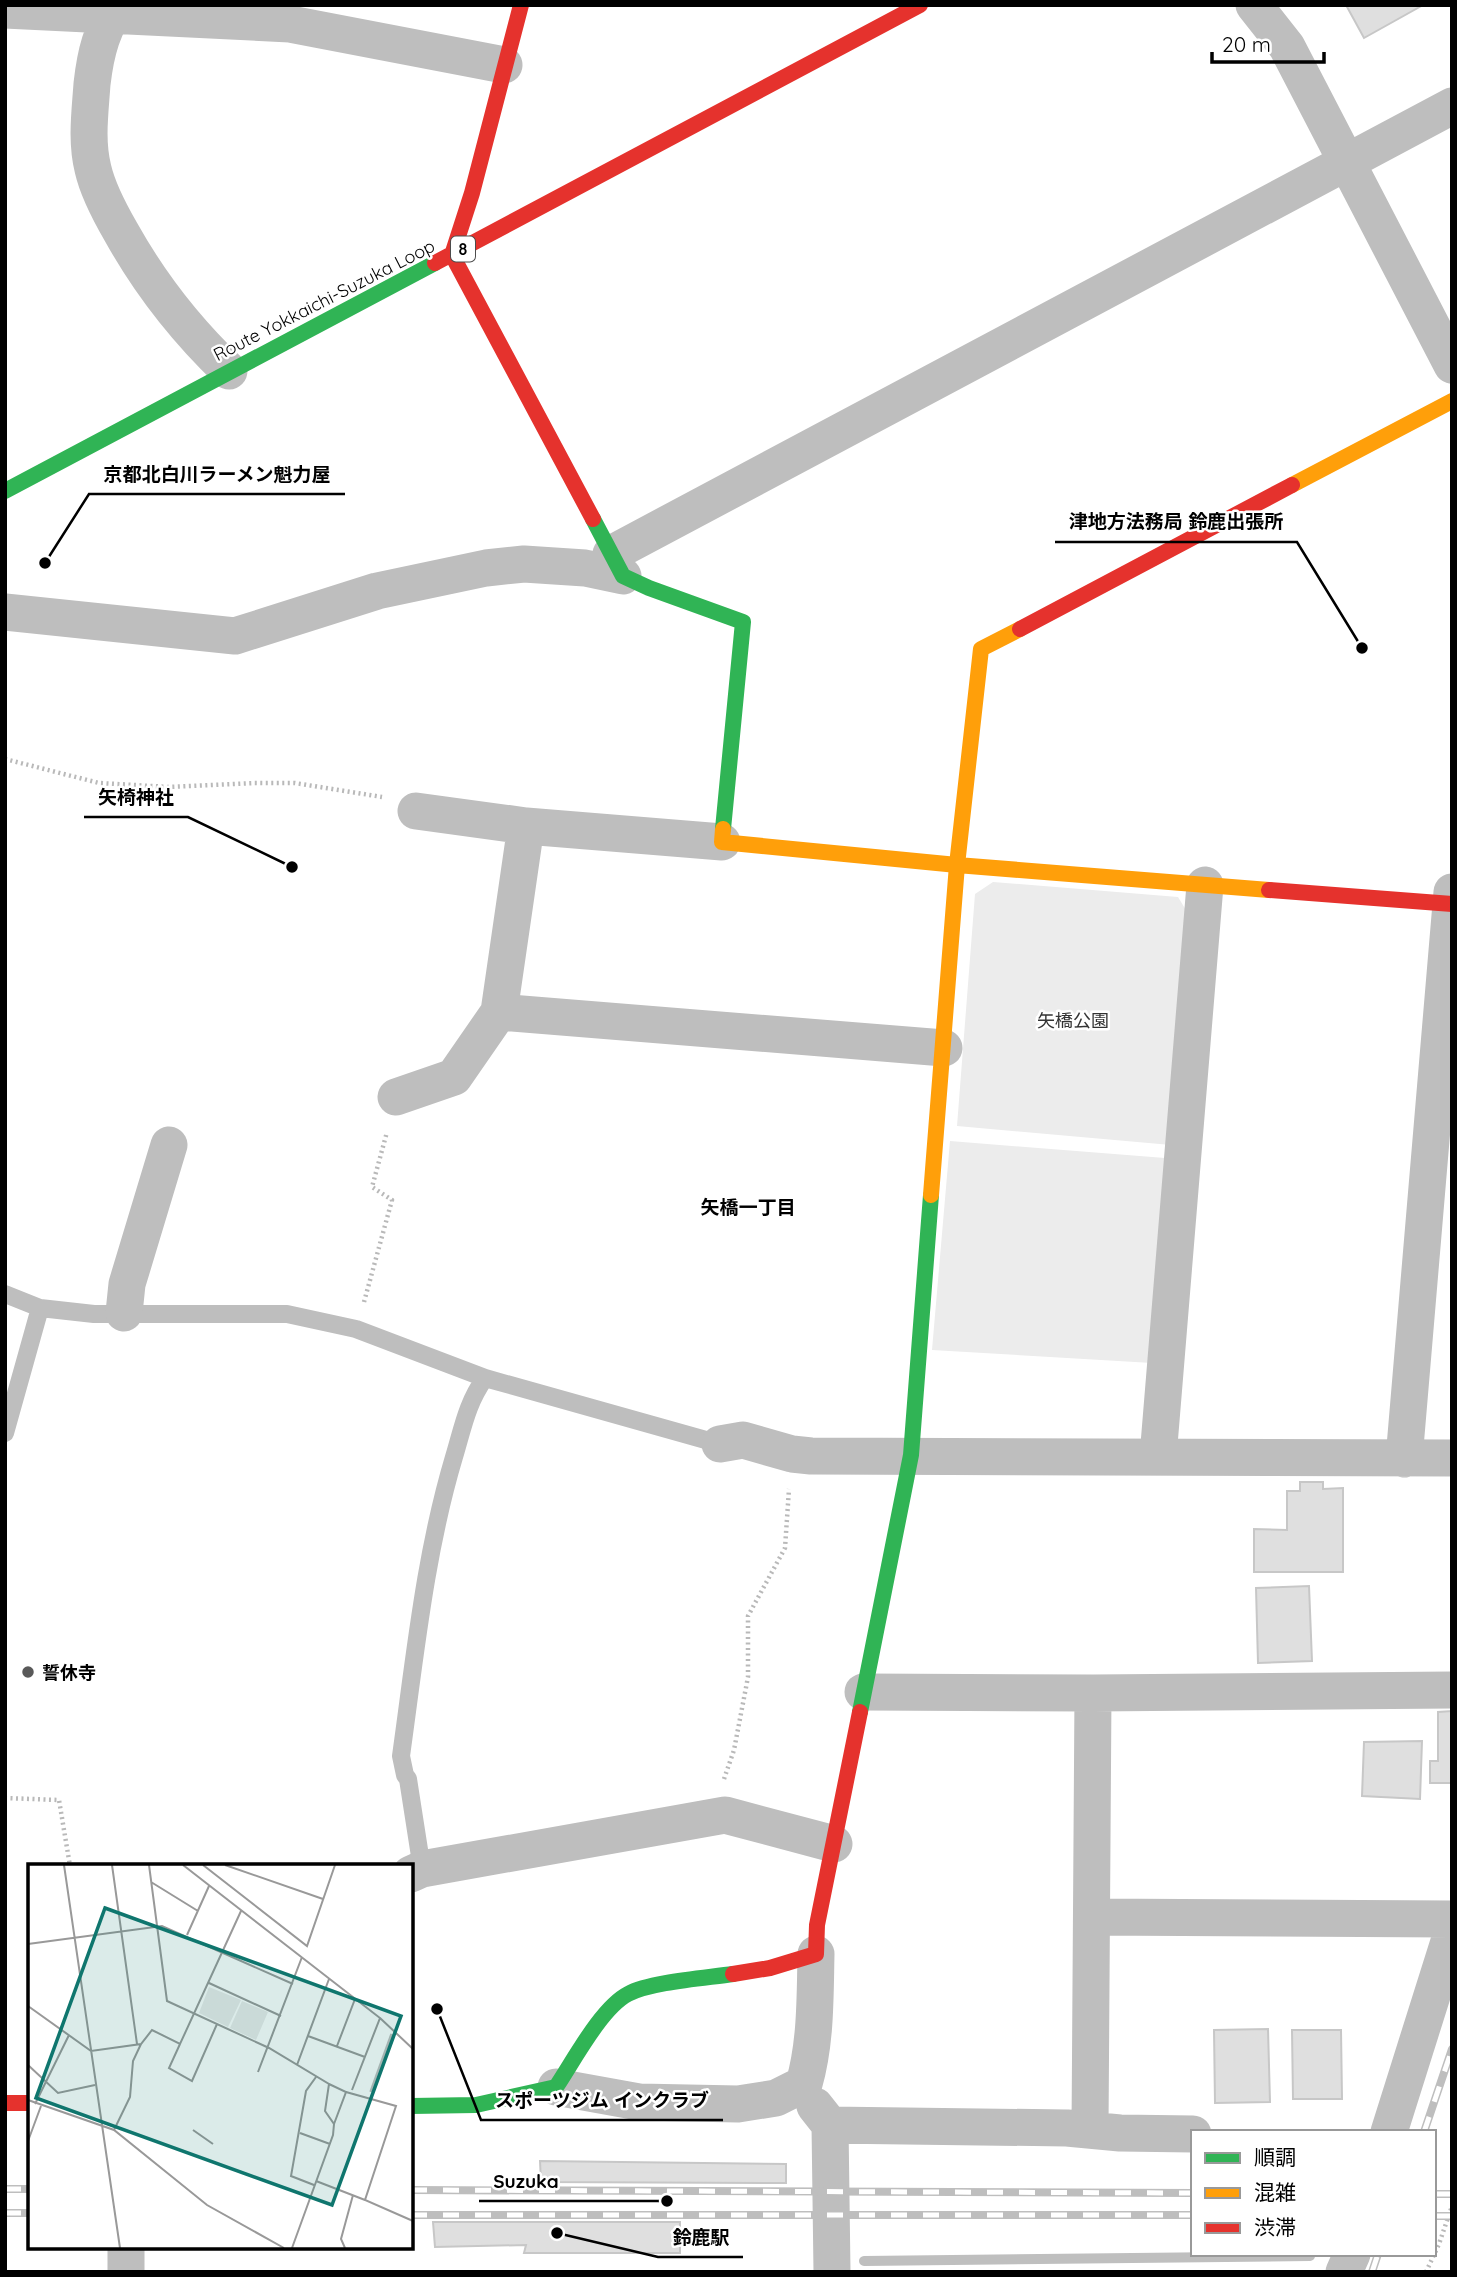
<svg xmlns="http://www.w3.org/2000/svg" width="1457" height="2277" font-family="Quicksand,'Noto Sans JP',sans-serif">
<style>
.green{fill:#ececec}
.lines{fill:none;stroke-linecap:round;stroke-linejoin:round}
.stream{stroke:#bfbfbf;stroke-width:10}
.building{fill:#dfdfdf;stroke:#c7c7c7;stroke-width:2}
.path{stroke:#b9b9b9;stroke-width:4.5;stroke-dasharray:2 3.5;stroke-linecap:butt}
.lane{stroke:#bebebe;stroke-width:18}
.street{stroke:#bebebe;stroke-width:37}
.fast{stroke:#30b455;stroke-width:16}
.slow{stroke:#ff9f0a;stroke-width:16}
.jam{stroke:#e5322d;stroke-width:16}
.rail-casing{stroke:#bebebe;stroke-width:8}
.rail{stroke:#fff;stroke-width:5;stroke-dasharray:16;stroke-linecap:butt}
.poi-dot{fill:#595959;stroke:#fff;stroke-width:2.5}
.labels{text-anchor:middle;dominant-baseline:central;stroke-width:5;stroke-linejoin:round;paint-order:stroke}
.shield{fill:#fff;stroke:#4c4c4c;stroke-width:2}
.shield-label{font-size:16px;font-weight:bold;fill:#000}
.street-label{font-size:18px;fill:#000;stroke:#fff}
.park-label{font-size:18px;fill:#333;stroke:#fff}
.poi-label{font-size:18px;font-weight:bold;fill:#000;stroke:#fff;text-anchor:start}
.neighbourhood-label{font-size:19px;font-weight:bold;fill:#000;stroke:#fff}
.inset-river{fill:none;stroke:#bfbfbf;stroke-width:3.5}
.inset-road{fill:none;stroke:#999;stroke-width:2}
.view{fill:#0f766e;fill-opacity:0.15;stroke:#0f766e;stroke-width:3.5}
.inset-edge{fill:none;stroke:#000;stroke-width:3.5}
.leader{fill:none;stroke:#000;stroke-width:2.5}
.callout-dot{fill:#000;stroke:#fff;stroke-width:2.5}
.callout-label{font-size:19px;text-anchor:middle;font-weight:bold;fill:#000;stroke:#fff;stroke-width:5;stroke-linejoin:round;paint-order:stroke}
</style>
<rect width="100%" height="100%" fill="#fff"/>
<path class="green" d="M993,882L1178,897L1189,915L1171,1145L957,1126L975,894Z
M950,1141L1165,1158L1152,1363L932,1350Z"/>
<g class="lines">
<path class="stream" d="M864,2261L1310,2256"/>
</g>
<path class="building" d="M1346,5H1423L1364,38Z
M1300,1482H1323V1489L1343,1488V1572H1254V1529L1287,1530V1491H1300Z
M1309,1586L1312,1661L1258,1663L1256,1588Z
M1452,1711V1783H1430V1761H1438V1712Z
M1422,1741L1420,1799L1362,1796L1364,1742Z
M1268,2029L1270,2102L1215,2103L1214,2030Z
M1292,2030H1341L1342,2099H1293Z
M540,2161L786,2164V2183L541,2182Z
M433,2222H680V2253H524L526,2245L435,2247Z"/>
<g class="lines">
<path class="path" d="M5,759L99,783L169,787L254,783H295L382,797
M364,1302L392,1200L372,1187L387,1132
M724,1779L734,1750L748,1677V1616L785,1548L789,1489
M5,1798L59,1800L70,1866
M1426,2272L1439,2244L1452,2206"/>
<path class="lane" d="M5,1294L40,1308L94,1314H287L356,1329L485,1378L720,1444
M5,1433L40,1308
M422,1869L408,1779L405,1775L401,1756C415,1656 425,1554 454,1457C463,1427 467,1403 485,1378"/>
<path class="street" d="M120,5C101,26 95,57 92,84C90,113 86,141 93,169C98,191 110,213 121,232C150,284 186,330 229,371
M1254,5L1287,47L1452,365
M5,10L290,24L504,65
M611,554L1452,106
M5,612L235,636L377,591L486,568L524,564L585,568L623,576
M416,811L526,826
M722,842L526,826L499,1012L944,1048
M396,1097L454,1077L499,1012
M124,1313L127,1284L169,1145
M720,1444L743,1440L792,1454L811,1456L1452,1458
M1158,1457L1205,885
M1404,1459L1452,892
M863,1692L1093,1693L1452,1690
M411,1874L422,1869L725,1815L834,1844
M1092,1917L1452,1919
M556,2087L639,2102L738,2104L776,2098L804,2084C816,2042 815,1997 816,1954
M815,2106L830,2125L832,2272
M830,2125L1067,2128L1120,2133L1193,2134
M1090,2130L1093,1693
M1389,2132L1452,1932
M126,2272V2247
M1344,2272L1352,2254"/>
<path class="fast" d="M5,491L435,263
M593,519L623,576L649,588L743,622L723,829
M860,1712L911,1455L931,1195
M411,2106L476,2105L556,2087C573,2062 601,2008 628,1994C650,1982 706,1978 733,1974"/>
<path class="slow" d="M1292,485L1452,401
M723,829L722,842L957,865L1269,890
M931,1195L957,865L981,649L1020,629"/>
<path class="jam" d="M521,5L472,193L452,255L593,519
M435,263L920,5
M1020,629L1292,485
M1269,890L1452,904
M733,1974L770,1968L816,1954L817,1925L860,1712
M5,2103H30"/>
<g class="rail-casing">
<path id="rail" d="M1424,2132L1452,2049
M5,2189H30
M411,2190L1193,2193
M1434,2194H1452
M5,2213H30
M411,2215H1193
M1434,2216H1452
M1372,2272L1378,2254"/>
</g>
<use href="#rail" class="rail"/>
</g>
<circle class="poi-dot" cx="28" cy="1672" r="7"/>
<g class="labels">
<rect class="shield" x="451" y="236.5" width="24" height="25" rx="5"/>
<g class="shield-label">
<text x="463" y="249">8</text>
</g>
<g class="street-label">
<text transform="translate(324 300) rotate(-27)">Route Yokkaichi-Suzuka Loop</text>
</g>
<g class="park-label">
<text x="1073" y="1020">矢橋公園</text>
</g>
<g class="poi-label">
<text x="42" y="1672">誓休寺</text>
</g>
<g class="neighbourhood-label">
<text x="748" y="1207">矢橋一丁目</text>
</g>
</g>
<g transform="translate(28 1864)">
<rect width="385" height="385" fill="#fff"/>
<path d="M181,123L213,136L200,163L171,149ZM214,137L240,148L228,176L202,164Z" fill="#ececec"/>
<path class="inset-river" d="M343,228L364,170"/>
<path class="inset-road" d="M36,1L92,384M84,1L109,180M121,1L139,137L241,184L301,220L297,247L306,260L305,271L264,384M155,1L352,154L324,226M175,1L279,82L307,1M197,1L295,35M123,18L170,47M159,71L181,22M0,80L134,62L265,120M181,119L253,152M0,142L63,187L113,180L124,166L152,180L213,47M352,154L385,185M280,172L337,193M152,180L141,204L164,217L189,160M309,182L327,135M0,201L30,229L67,221M269,201L301,115M230,208L274,93M301,220L318,228L306,260M318,228L368,242L337,336L385,357M0,236L86,266L179,341L256,384M7,240L41,171M86,266L102,233L105,197L113,180M165,266L185,280M272,269L302,280M0,277L13,242M288,317L337,336M286,321L263,312L278,227L288,213M317,384L313,375L325,331"/>
<path class="view" d="M77,44L373,152L304,341L8,234Z"/>
<rect width="385" height="385" class="inset-edge"/>
</g>
<path class="leader" d="M45 563L89 494H345M1362 648L1297 542H1055M292 867L188 817H84M437 2009L481 2120H723M667 2201L572 2201H479M557 2233L658 2257H743"/>
<g class="callout-dot">
<circle cx="45" cy="563" r="7"/>
<circle cx="1362" cy="648" r="7"/>
<circle cx="292" cy="867" r="7"/>
<circle cx="437" cy="2009" r="7"/>
<circle cx="667" cy="2201" r="7"/>
<circle cx="557" cy="2233" r="7"/>
</g>
<g class="callout-label">
<text x="217" y="481">京都北白川ラーメン魁力屋</text>
<text x="1176" y="528">津地方法務局 鈴鹿出張所</text>
<text x="136" y="804">矢椅神社</text>
<text x="602" y="2107">スポーツジム インクラブ</text>
<text x="526" y="2188">Suzuka</text>
<text x="701" y="2244">鈴鹿駅</text>
</g>
<rect width="1457" height="2277" fill="none" stroke="#000000" stroke-width="14"/>
<rect x="1191" y="2130" width="245" height="126" fill="#ffffff" stroke="#999999" stroke-width="2"/>
<rect x="1205" y="2153" width="35" height="10" fill="#30b455" stroke="#999999" stroke-width="2"/>
<text x="1254" y="2165" font-size="21" fill="#000000">順調</text>
<rect x="1205" y="2188" width="35" height="10" fill="#ff9f0a" stroke="#999999" stroke-width="2"/>
<text x="1254" y="2200" font-size="21" fill="#000000">混雑</text>
<rect x="1205" y="2223" width="35" height="10" fill="#e5322d" stroke="#999999" stroke-width="2"/>
<text x="1254" y="2235" font-size="21" fill="#000000">渋滞</text>
<path d="M1212 52v10h112v-10" fill="none" stroke="#000000" stroke-width="3.5"/>
<text x="1222" y="52" font-size="21" fill="#000000" stroke="#ffffff" stroke-width="5" paint-order="stroke">20 m</text>
</svg>
